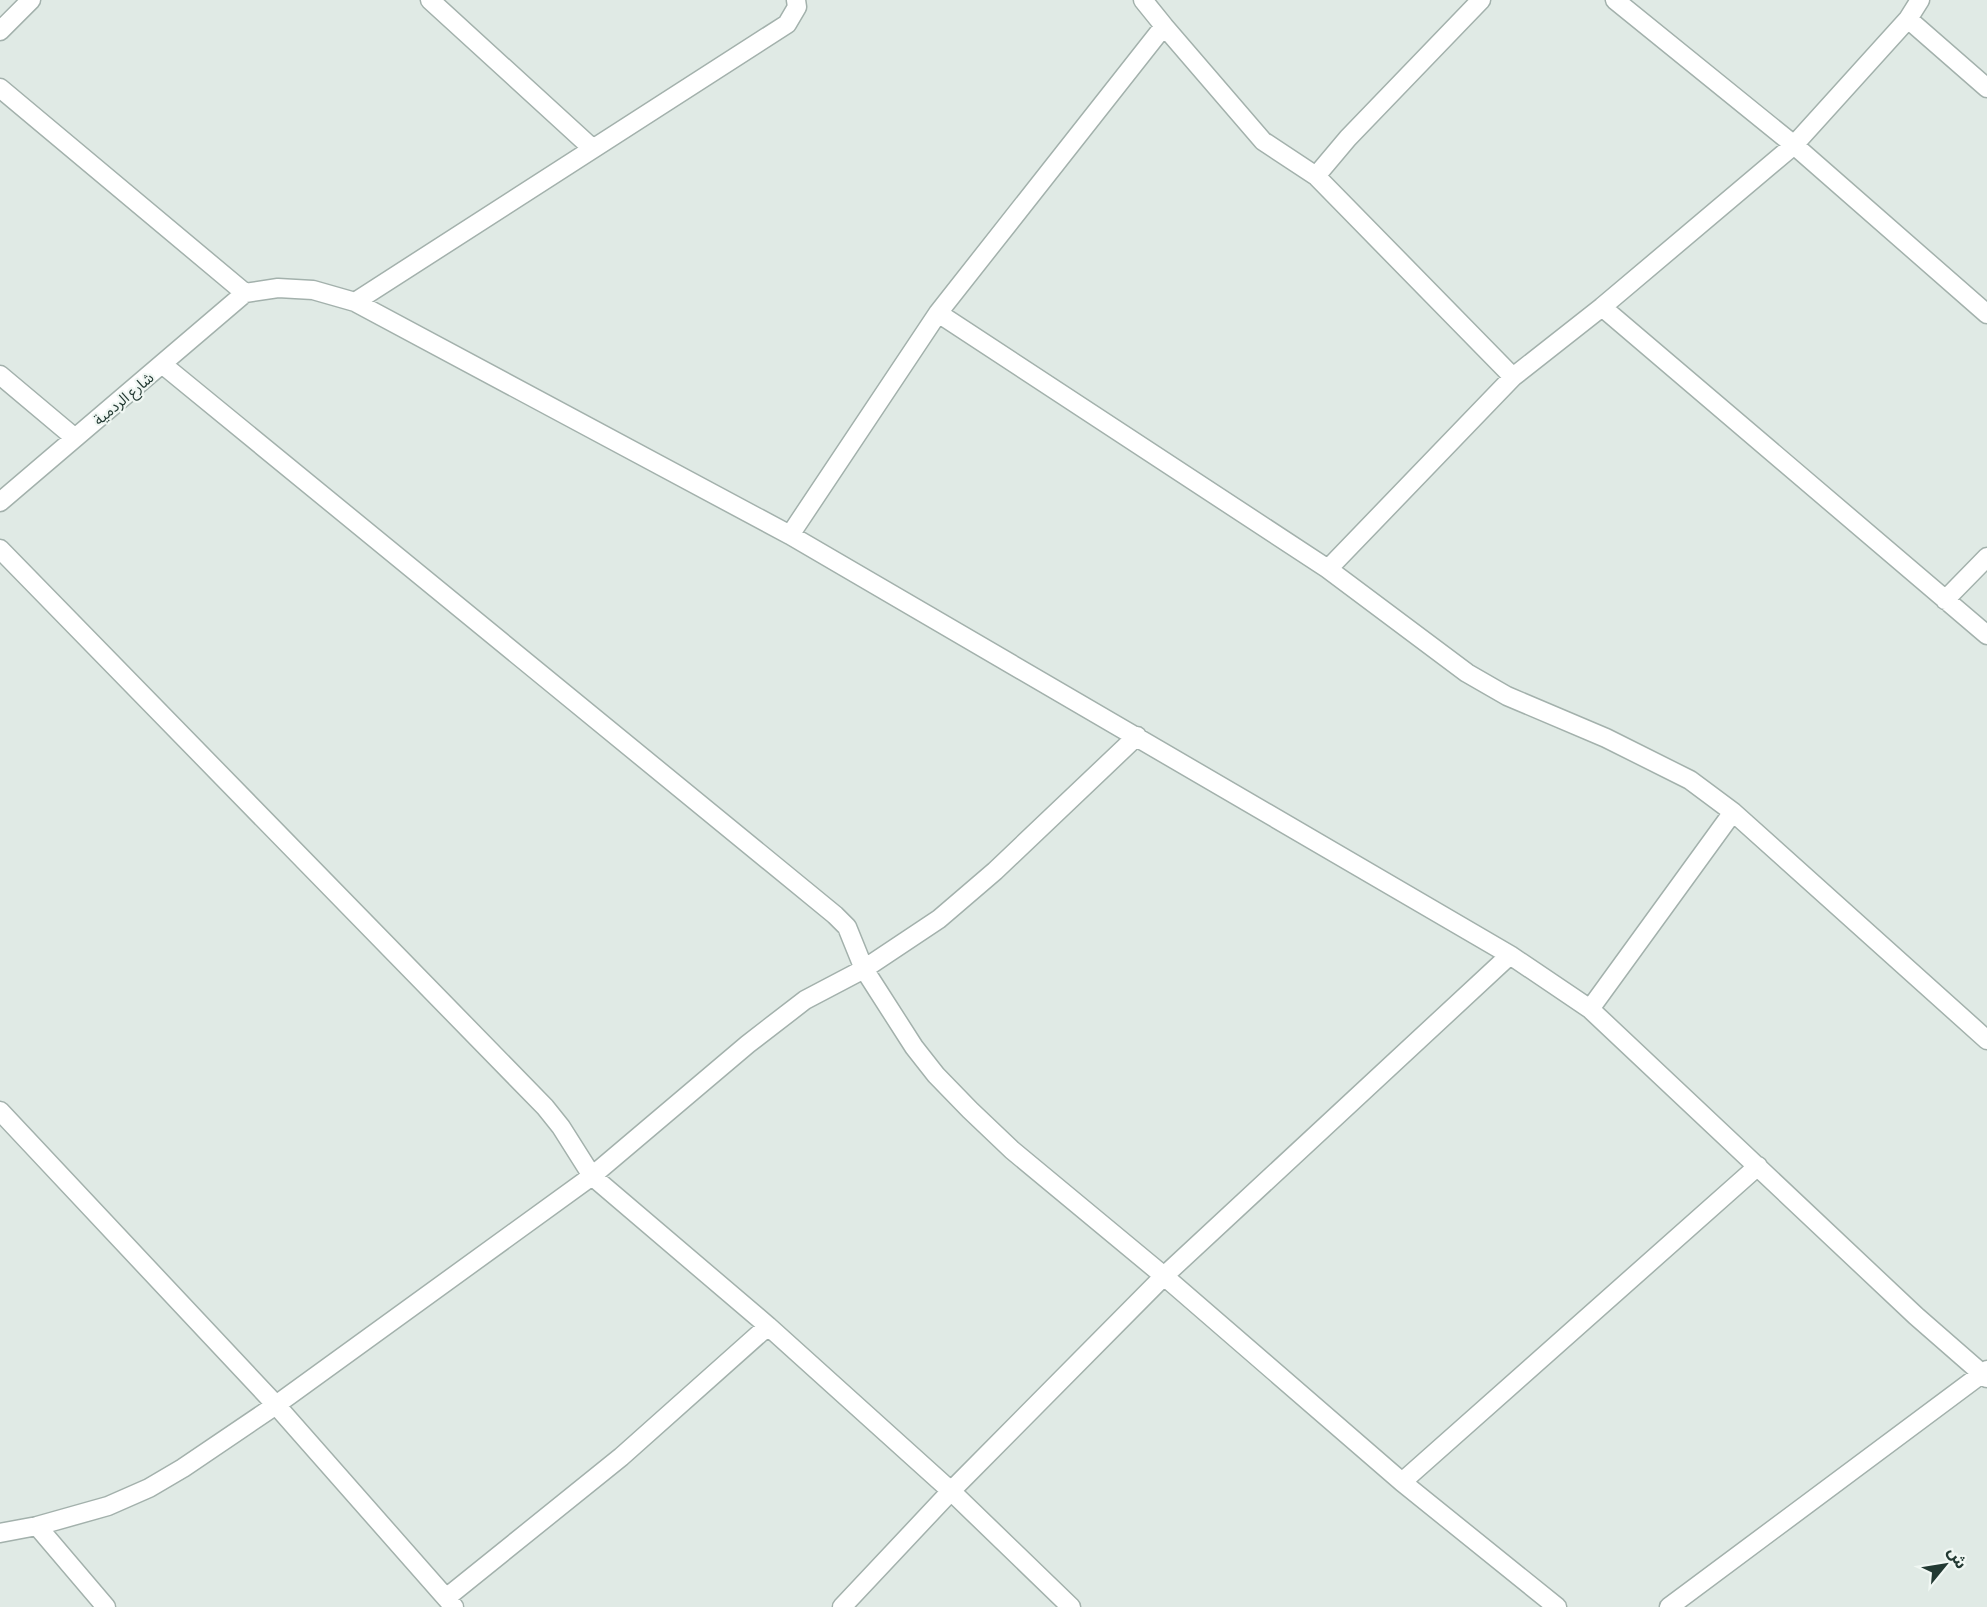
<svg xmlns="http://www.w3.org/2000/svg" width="1987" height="1607" font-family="Commissioner,'Noto Sans Arabic',sans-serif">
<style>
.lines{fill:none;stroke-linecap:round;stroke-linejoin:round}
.minor-casing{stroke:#a3b1ac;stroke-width:21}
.minor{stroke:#fff;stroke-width:18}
.labels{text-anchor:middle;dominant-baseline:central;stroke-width:4.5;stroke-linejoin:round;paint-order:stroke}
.street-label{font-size:15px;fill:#223932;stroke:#f0f7f3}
</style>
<rect width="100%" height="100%" fill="#e0eae5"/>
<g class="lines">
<g class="minor-casing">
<path id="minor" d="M430,0L593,149
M1143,0L1164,26L1263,141L1316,176L1348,138L1481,0
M1615,0L1794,145L1987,314
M1908,19L1987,88
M0,31L31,0
M0,88L245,293L278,288L313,290L355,302L790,535L1510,955L1590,1009L1916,1316L1987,1378
M1316,176L1513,377
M355,302L787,24L797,7L796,0
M1602,307L1987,635
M938,313L1328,569L1467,673L1507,696L1606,738L1690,780L1733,812L1987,1040
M162,364L835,915L847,927L864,969L914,1047L936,1075L970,1110L1012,1150L1164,1276L1402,1482L1557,1607
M0,375L75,438
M0,502L245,293
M790,535L938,313L1164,26
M0,549L545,1107L561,1127L592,1176L768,1326L951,1491L1071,1607
M1328,569L1513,377L1602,307L1794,145L1908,19L1920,0
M1945,600L1987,557
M1590,1009L1733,812
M0,1111L276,1405L454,1607
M1402,1482L1758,1166
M37,1526L106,1607
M0,1533L37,1526L108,1506L149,1488L183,1468L276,1405L592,1176L748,1044L805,1000L864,969L939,919L995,871L1137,736
M446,1598L621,1457L768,1326
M842,1607L951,1491L1164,1276L1510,955
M1669,1607L1987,1370"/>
</g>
<use href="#minor" class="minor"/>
</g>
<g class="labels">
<g class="street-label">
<text transform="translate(123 398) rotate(-40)">شارع الردمية</text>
</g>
</g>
<g transform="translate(1945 1565) rotate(60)" stroke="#f0f7f3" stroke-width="4.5" paint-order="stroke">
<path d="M0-4.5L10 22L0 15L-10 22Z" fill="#223932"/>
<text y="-9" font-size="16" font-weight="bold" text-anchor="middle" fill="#223932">ش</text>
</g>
</svg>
